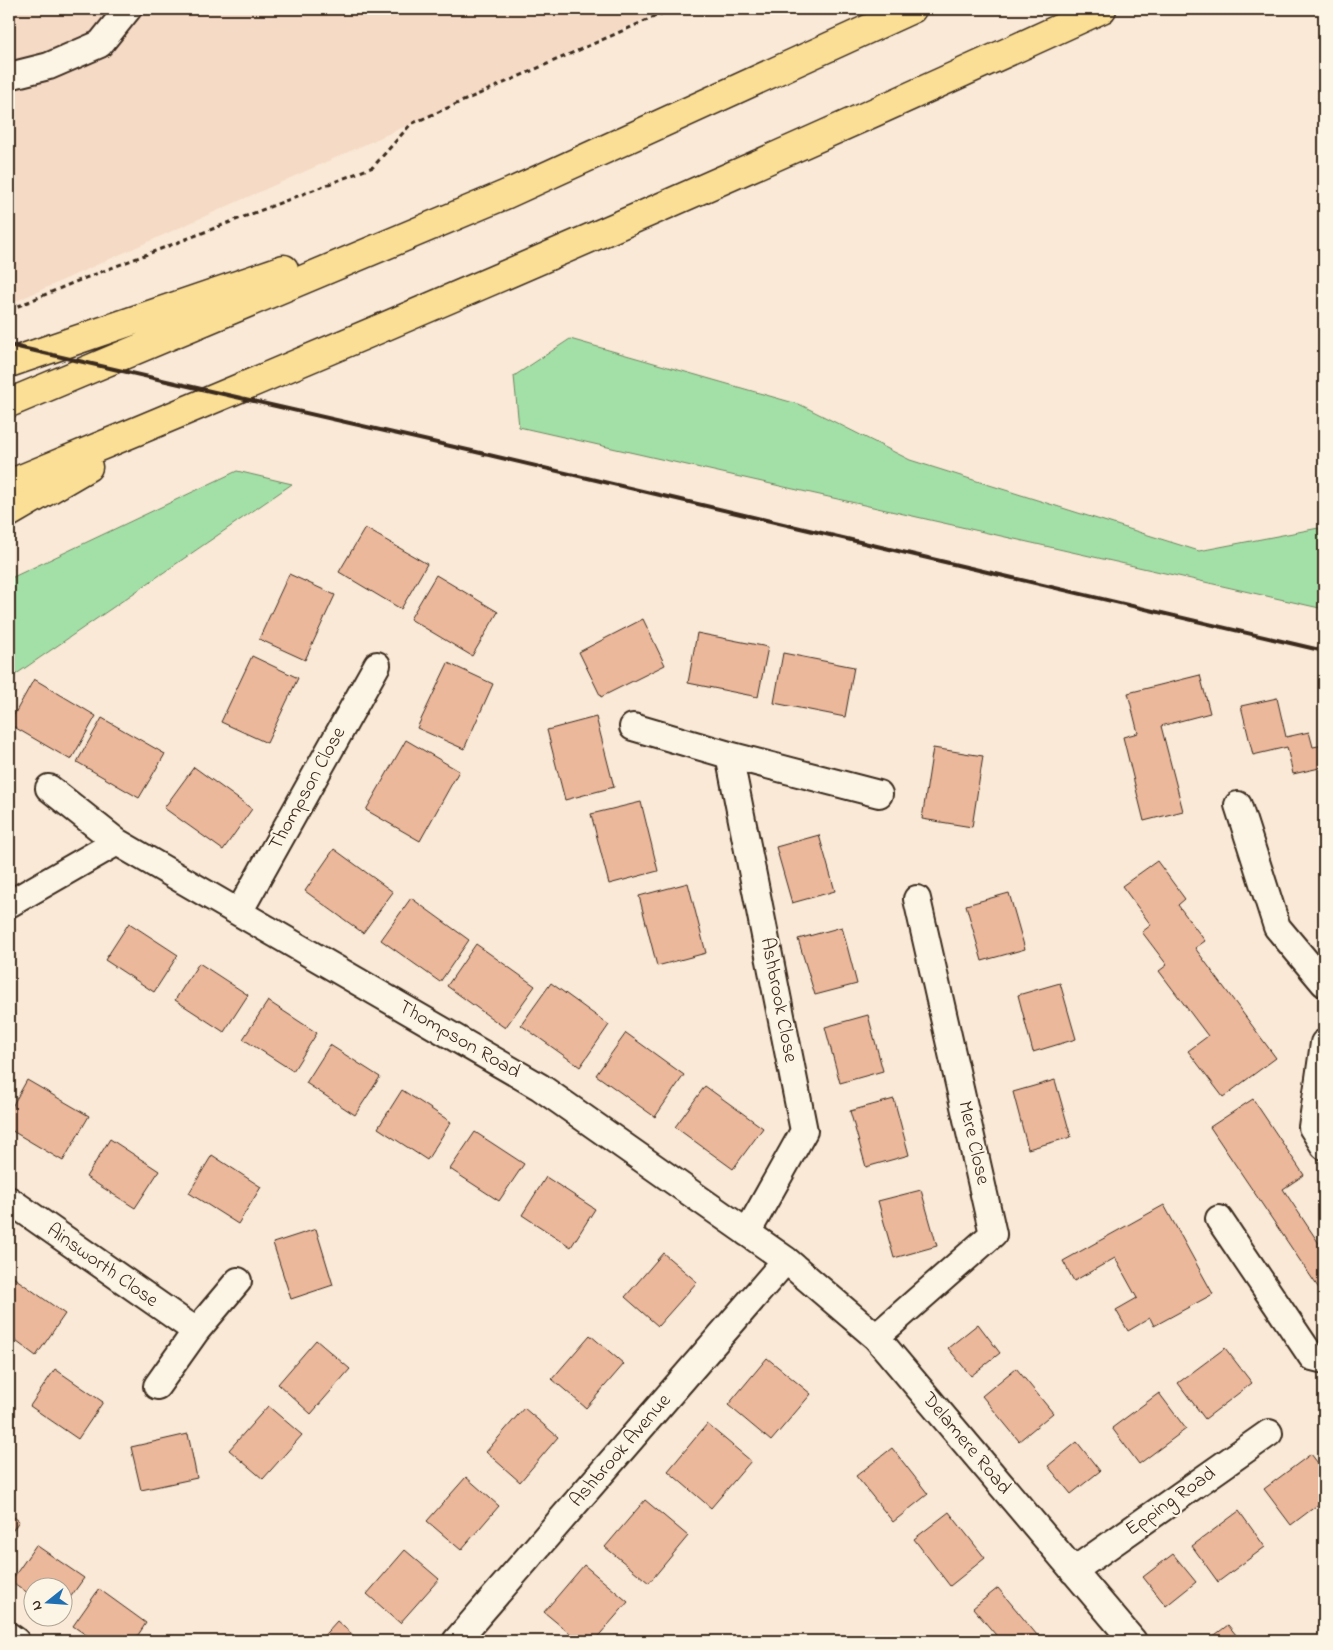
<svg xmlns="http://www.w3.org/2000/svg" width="1333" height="1650" font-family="'Indie Flower',sans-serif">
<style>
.built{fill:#f5dac5}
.green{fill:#a3e0a7;stroke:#6f8562}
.building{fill:#ebb89c;stroke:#3b2a1e}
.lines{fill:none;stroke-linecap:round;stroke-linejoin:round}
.street-casing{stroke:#3b2a1e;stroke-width:30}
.highway-casing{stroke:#3b2a1e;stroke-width:31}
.path{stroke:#3b2a1e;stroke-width:3;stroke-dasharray:5 4;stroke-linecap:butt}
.street{stroke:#fcf5e5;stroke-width:26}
.highway{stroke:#fbdf96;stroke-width:28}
.rail{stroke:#3b2a1e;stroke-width:4}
.labels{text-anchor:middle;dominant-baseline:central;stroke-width:4.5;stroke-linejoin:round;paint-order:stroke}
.street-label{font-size:20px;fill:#3b2a1e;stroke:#fcf5e5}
</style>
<rect width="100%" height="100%" fill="#f9e9d6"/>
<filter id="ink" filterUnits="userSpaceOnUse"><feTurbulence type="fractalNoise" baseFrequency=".02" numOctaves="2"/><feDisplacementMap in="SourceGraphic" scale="10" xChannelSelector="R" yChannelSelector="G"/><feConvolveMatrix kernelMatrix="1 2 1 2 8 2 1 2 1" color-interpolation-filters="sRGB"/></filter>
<g filter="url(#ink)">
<path class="built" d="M9,9H666L12,303L9,302Z"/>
<path class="green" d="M570,339L801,405L910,460L1199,551L1324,527V609L519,427L514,376Z
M237,471L292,484L9,679V579Z"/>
<path class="building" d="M365,528L427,564L401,609L339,572Z
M289,574L335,595L305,660L259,639Z
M436,575L498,612L472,656L410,619Z
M643,619L665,665L601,697L579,652Z
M697,633L768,647L758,697L688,683Z
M783,653L854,667L845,717L774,703Z
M252,656L298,678L267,743L221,722Z
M448,663L493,684L464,749L417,728Z
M1200,675L1210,713L1161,726L1183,811L1144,821L1123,737L1138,733L1128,693Z
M34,679L96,716L71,760L9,724Z
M1277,698L1286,737L1309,732L1313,747L1324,745V767L1293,774L1287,747L1253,755L1241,706Z
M596,717L614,787L565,800L547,730Z
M102,718L165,754L139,798L77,762Z
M406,740L459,771L420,841L366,810Z
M933,748L983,756L972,827L922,819Z
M194,767L252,809L223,850L164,808Z
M641,802L658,871L609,884L591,814Z
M819,835L835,891L792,903L776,847Z
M1324,838V868L1318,839Z
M334,849L393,892L363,933L305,891Z
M1157,861L1185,899L1178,905L1205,941L1195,948L1276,1058L1223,1097L1188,1051L1208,1036L1159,971L1167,965L1142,932L1151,925L1122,886Z
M688,883L706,953L657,966L639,896Z
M1009,893L1025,949L982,961L966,905Z
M411,898L469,940L440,982L381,940Z
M129,923L178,955L154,992L105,960Z
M842,927L857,984L815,995L798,939Z
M476,944L535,986L505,1028L447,986Z
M199,963L248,995L224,1032L175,1000Z
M551,983L609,1025L580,1067L521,1025Z
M1060,983L1076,1039L1033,1052L1018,995Z
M268,1001L317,1033L293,1071L243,1039Z
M868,1015L883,1071L840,1083L825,1027Z
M626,1033L684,1075L655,1117L596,1075Z
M330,1045L380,1077L355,1115L306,1083Z
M27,1080L89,1116L63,1161L9,1129V1112Z
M1055,1080L1071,1137L1028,1149L1013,1092Z
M705,1086L763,1128L733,1169L675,1127Z
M402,1090L451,1122L427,1160L378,1128Z
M894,1099L909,1155L866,1167L850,1111Z
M1253,1099L1304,1175L1283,1189L1324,1251V1296L1210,1127Z
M475,1132L524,1164L499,1201L450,1169Z
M110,1139L159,1171L135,1208L86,1177Z
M212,1155L261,1187L238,1224L189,1193Z
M546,1177L595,1209L571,1247L522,1215Z
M921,1190L937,1246L894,1258L878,1201Z
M1164,1205L1213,1294L1154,1326L1150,1318L1128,1331L1116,1310L1137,1298L1115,1258L1074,1281L1063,1261Z
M316,1229L333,1285L291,1299L273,1243Z
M663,1253L697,1282L658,1326L625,1297Z
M9,1274L65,1314L36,1356L9,1336Z
M978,1324L1000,1353L971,1376L948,1348Z
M590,1335L624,1364L586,1408L552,1379Z
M316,1340L350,1369L311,1414L278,1384Z
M1225,1348L1252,1383L1205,1419L1178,1383Z
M767,1358L811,1394L771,1441L728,1405Z
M1016,1368L1053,1413L1019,1441L982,1396Z
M55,1369L103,1402L78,1439L30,1406Z
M1159,1393L1186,1429L1139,1464L1112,1428Z
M268,1406L302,1435L263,1479L229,1450Z
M524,1408L558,1437L520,1482L486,1452Z
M707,1424L751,1461L711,1508L668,1471Z
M188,1434L197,1478L141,1490L131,1447Z
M1077,1442L1100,1471L1071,1494L1048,1466Z
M892,1448L928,1494L893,1522L856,1476Z
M1311,1454L1324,1471V1500L1291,1525L1264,1489Z
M466,1477L499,1506L461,1550L427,1521Z
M645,1500L688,1536L649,1583L605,1547Z
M1239,1511L1265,1547L1218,1582L1192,1546Z
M949,1512L985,1558L950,1586L914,1539Z
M9,1513L19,1521L9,1536Z
M36,1545L84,1578L62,1609V1588H32V1596L11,1581Z
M405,1550L439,1579L400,1623L367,1594Z
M1173,1554L1196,1582L1166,1606L1143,1577Z
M584,1565L628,1602L594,1641H579L544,1612Z
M998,1588L1042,1641H1001L973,1608Z
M99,1589L146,1623L134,1641H95L73,1626Z
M337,1621L360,1641H319Z
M1228,1625L1241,1641H1207Z"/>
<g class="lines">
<g class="street-casing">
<path id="street" d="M9,76L49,66L100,44L128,9
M633,727L729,755L879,794
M729,755L804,1131L747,1233
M49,788L117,842L540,1087L786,1260L876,1337L1133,1641
M1238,805L1277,927L1324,983
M9,904L117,842
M239,912L377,665
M1324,1043L1312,1127L1324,1146
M9,1200L196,1331
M1219,1219L1312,1357L1324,1360
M876,1337L993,1234L917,899
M157,1386L196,1331L238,1281
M1073,1571L1269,1433
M9,1636L16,1641
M456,1641L786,1260"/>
</g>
<g class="highway-casing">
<path id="highway" d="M9,363L284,269
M9,403L507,194L912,9
M9,484C376,333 741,175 1102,9
M9,513L88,467"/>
</g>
<path class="path" d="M9,310L75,282L373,167L411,124L672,9"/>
<use href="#street" class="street"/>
<use href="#highway" class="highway"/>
<path class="rail" d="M9,345L472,451L1324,651"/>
</g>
</g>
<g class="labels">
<g class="street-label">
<text transform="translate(308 789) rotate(-61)">Thompson Close</text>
<text transform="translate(778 1000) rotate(79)">Ashbrook Close</text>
<text transform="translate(459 1040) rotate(30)">Thompson Road</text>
<text transform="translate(973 1143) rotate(77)">Mere Close</text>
<text transform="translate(102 1266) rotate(35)">Ainsworth Close</text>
<text transform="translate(966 1444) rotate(50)">Delamere Road</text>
<text transform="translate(621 1451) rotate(-49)">Ashbrook Avenue</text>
<text transform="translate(1171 1502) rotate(-35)">Epping Road</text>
</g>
</g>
<rect width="1333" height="1650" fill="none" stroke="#fcf5e5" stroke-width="30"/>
<rect x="15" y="15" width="1303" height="1620" fill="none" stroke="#3b2a1e" stroke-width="2" filter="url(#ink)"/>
<g transform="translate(48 1602) rotate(253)"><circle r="24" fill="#fcf5e5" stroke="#afa495"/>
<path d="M0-4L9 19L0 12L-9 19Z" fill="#1f6fb2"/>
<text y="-8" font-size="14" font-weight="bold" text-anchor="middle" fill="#3b2a1e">N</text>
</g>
</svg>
